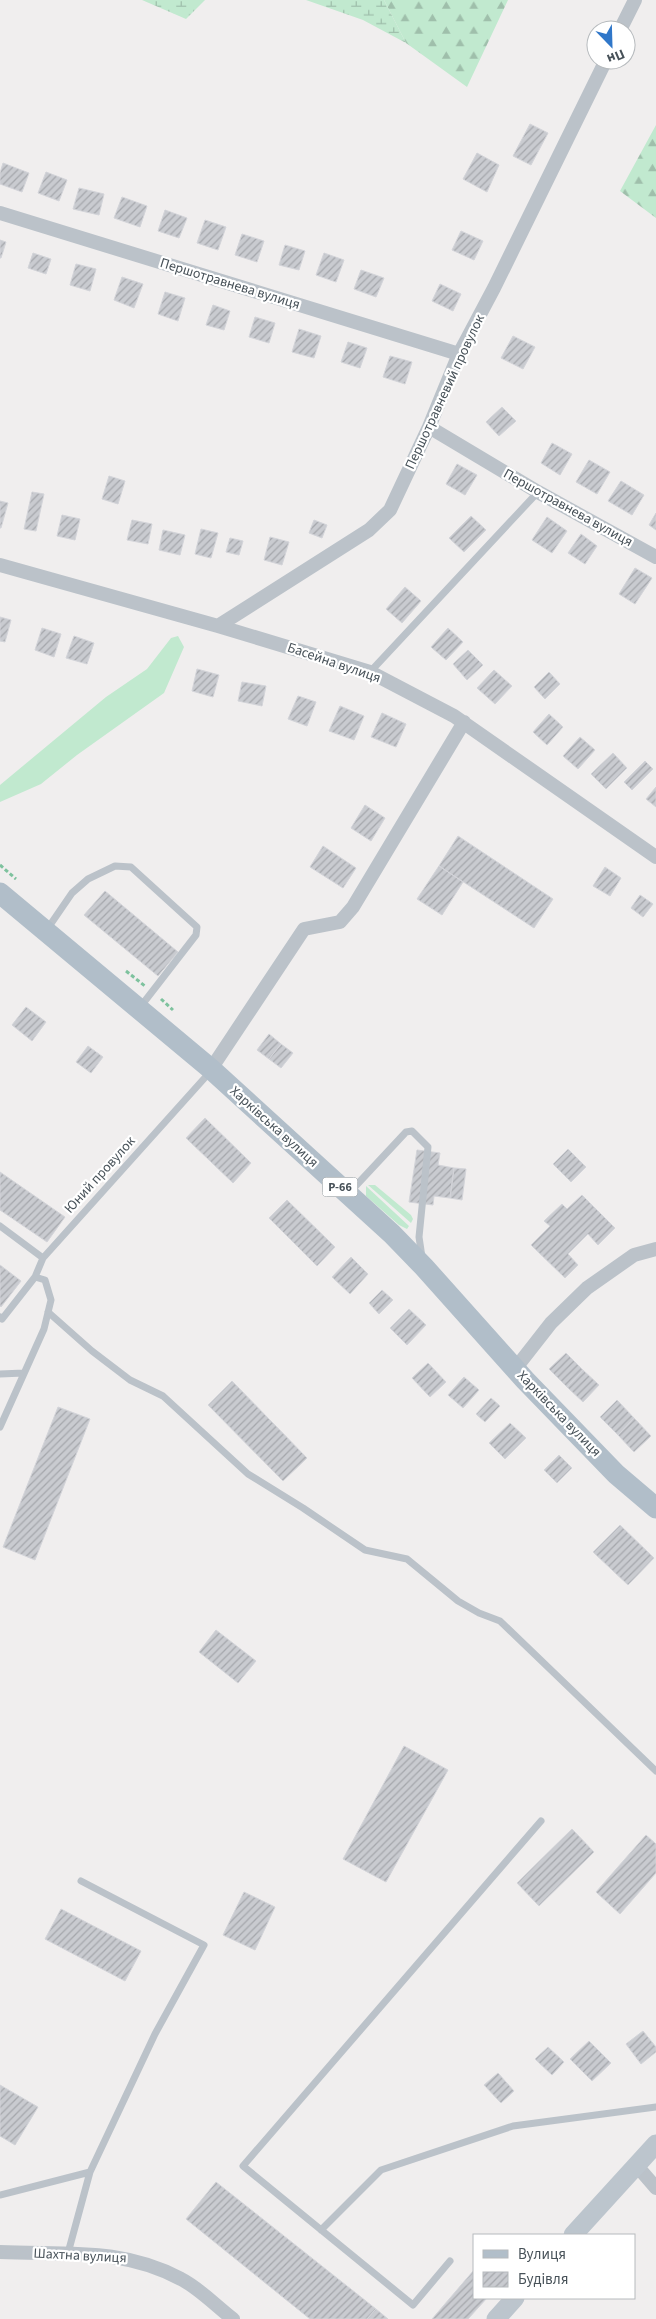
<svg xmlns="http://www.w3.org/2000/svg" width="656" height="2319" font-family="'Source Sans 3',sans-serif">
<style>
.grass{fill:#c1e9cf}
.forest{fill:url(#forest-firs)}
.wetland{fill:url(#wetland-marsh)}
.building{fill:url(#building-hatch);stroke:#d3d4d9}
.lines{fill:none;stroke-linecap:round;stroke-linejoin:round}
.path{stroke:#7ec29e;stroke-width:3;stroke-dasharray:4 2.5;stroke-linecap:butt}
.lane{stroke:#bbc2c9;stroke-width:7}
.street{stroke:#bbc2c9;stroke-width:14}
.secondary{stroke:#bcc5cd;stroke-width:19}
.primary{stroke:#b1bec9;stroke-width:21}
.labels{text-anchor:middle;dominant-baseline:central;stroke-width:4.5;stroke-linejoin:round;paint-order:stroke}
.shield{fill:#fff;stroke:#7f868b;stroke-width:1}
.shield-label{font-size:12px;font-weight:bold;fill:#485259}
.street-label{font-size:14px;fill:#485259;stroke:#fff}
</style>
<defs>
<pattern id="forest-firs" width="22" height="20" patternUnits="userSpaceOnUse" patternTransform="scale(1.25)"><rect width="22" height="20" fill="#c1e9cf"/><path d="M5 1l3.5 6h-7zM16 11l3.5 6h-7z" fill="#9fbfab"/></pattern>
<pattern id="wetland-marsh" width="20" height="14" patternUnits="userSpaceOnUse" patternTransform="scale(1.25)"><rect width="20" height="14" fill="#c1e9cf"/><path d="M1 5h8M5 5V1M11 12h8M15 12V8" fill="none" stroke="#9fbfab"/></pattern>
<pattern id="building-hatch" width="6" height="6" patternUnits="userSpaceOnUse" patternTransform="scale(1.25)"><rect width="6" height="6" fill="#c9cbd0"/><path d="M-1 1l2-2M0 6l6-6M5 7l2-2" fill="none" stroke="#a5a7ac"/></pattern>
</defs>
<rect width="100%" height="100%" fill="#f0eeee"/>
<path class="grass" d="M178,636L184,647L164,693L77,755L41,784L0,802V785L106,697L147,669L171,638Z
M368,1185H375L411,1215L413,1219L411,1223Z
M366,1186L409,1226L407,1229L399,1225L366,1196Z"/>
<path class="forest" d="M384,0H508L467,87L406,43Z
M656,125V218L620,191Z"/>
<path class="wetland" d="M142,0H205L186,19Z
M306,0H384L406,43L363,20Z"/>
<path class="building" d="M530,124L548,133L531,165L513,156Z
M477,153L499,165L487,192L463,179Z
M3,163L29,173L22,192L0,184V173Z
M46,172L67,180L59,201L38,193Z
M79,188L104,194L99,215L73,209Z
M122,197L147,206L140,227L114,218Z
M165,210L187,218L179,238L158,231Z
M205,220L226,227L218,250L197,243Z
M461,231L483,241L474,260L452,250Z
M242,234L264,241L257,262L235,255Z
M0,240L6,242L1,258H0Z
M285,245L305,251L299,270L279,265Z
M33,253L51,259L46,274L28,268Z
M324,253L344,260L336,282L316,275Z
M76,264L96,269L90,291L70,285Z
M361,270L384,278L376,297L354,289Z
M122,277L143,284L134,308L114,300Z
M440,284L461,294L453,311L432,301Z
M165,292L185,298L178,321L158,314Z
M213,305L230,311L224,330L206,325Z
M255,317L275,323L269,343L249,337Z
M299,329L321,336L314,358L292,352Z
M513,336L535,347L523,369L501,358Z
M348,342L367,348L360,368L341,362Z
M390,356L412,362L405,384L383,377Z
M502,407L516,421L499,436L486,422Z
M552,443L572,454L560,475L541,463Z
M589,460L610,472L597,494L576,482Z
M457,464L477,475L465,495L446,484Z
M109,476L125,481L118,504L102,499Z
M621,481L644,495L632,515L608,501Z
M32,492L44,494L36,531L24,529Z
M0,501L8,503L1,528H0Z
M656,513V530L649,525Z
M62,515L80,519L75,540L57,536Z
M471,516L486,530L464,552L449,538Z
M547,517L567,531L552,553L532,540Z
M132,520L152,524L148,544L127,540Z
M314,520L327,525L322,538L309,533Z
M201,529L218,533L211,558L195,554Z
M163,530L185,535L180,555L159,550Z
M581,534L597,546L585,564L568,553Z
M270,537L289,542L282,565L264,560Z
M230,538L243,541L239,555L226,552Z
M635,568L652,578L635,604L619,594Z
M405,587L421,601L402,623L386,609Z
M0,617L11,620L5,642L0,641Z
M42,628L61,634L54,657L35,650Z
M448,628L463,642L446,660L431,647Z
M74,636L94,643L87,664L66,658Z
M468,650L483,665L467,680L453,664Z
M197,669L219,675L213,697L192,691Z
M494,670L512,686L495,704L477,688Z
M549,672L560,684L545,699L534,687Z
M242,682L266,686L262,706L238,701Z
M298,696L316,702L307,726L288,719Z
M340,706L364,716L354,740L329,731Z
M382,713L406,724L396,747L371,737Z
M549,714L563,727L547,745L533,732Z
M580,737L595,750L578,769L563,756Z
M613,753L627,768L606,789L591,774Z
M645,761L653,769L632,790L624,782Z
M656,787V807L646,799Z
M365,805L385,818L371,841L351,828Z
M458,836L553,899L534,928L439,866Z
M323,846L356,868L343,888L310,867Z
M439,866L463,882L442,915L417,899Z
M605,867L621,878L610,896L593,886Z
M105,891L178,952L158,976L84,915Z
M640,895L653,904L643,917L631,908Z
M26,1007L46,1022L32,1041L12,1025Z
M269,1034L281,1044L269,1059L257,1050Z
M281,1044L293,1053L281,1068L269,1059Z
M88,1046L103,1057L91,1073L76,1062Z
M205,1118L251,1163L233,1183L186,1138Z
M568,1149L586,1167L571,1182L553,1164Z
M417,1150L440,1153L438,1165L454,1168L450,1198L434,1196L433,1205L409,1202Z
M454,1168L466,1169L462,1200L450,1198Z
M0,1172L65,1217L47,1242L0,1210Z
M582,1195L615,1228L598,1245L588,1234L568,1254L578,1265L565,1278L531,1245L550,1226L544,1221L562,1204L567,1209Z
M287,1200L335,1247L317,1266L269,1218Z
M351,1257L368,1274L350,1294L332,1277Z
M0,1265L21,1281L1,1307L0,1306Z
M382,1290L393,1300L379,1314L369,1303Z
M409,1309L426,1325L407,1345L390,1328Z
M566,1353L583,1370L567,1387L549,1369Z
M428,1363L446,1382L430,1397L412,1378Z
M583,1370L599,1385L583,1402L567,1387Z
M464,1377L479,1390L463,1408L448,1395Z
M232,1381L307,1458L283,1481L208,1405Z
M491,1398L500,1406L485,1422L476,1414Z
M617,1400L634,1418L618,1435L600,1417Z
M58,1407L90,1419L35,1560L3,1547Z
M634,1418L651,1436L634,1452L618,1435Z
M510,1423L526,1438L505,1459L489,1443Z
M559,1455L572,1468L557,1483L544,1470Z
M620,1525L654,1558L628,1585L593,1552Z
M216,1630L256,1661L238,1683L199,1652Z
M404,1746L448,1770L386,1882L343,1859Z
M572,1829L594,1852L539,1906L517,1883Z
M646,1835L656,1844V1873L620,1914L596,1892Z
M244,1892L275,1907L255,1950L223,1935Z
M61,1909L141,1951L125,1981L45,1939Z
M643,2031L656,2047V2052L641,2064L626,2044Z
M589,2041L611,2063L592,2081L570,2059Z
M548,2047L564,2062L552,2075L535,2059Z
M498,2073L514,2091L501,2103L484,2085Z
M0,2085L38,2107L15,2145L0,2136Z
M216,2182L376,2309L367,2319H310L186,2219Z
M474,2270L475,2298H487L468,2319H432Z
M376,2309L388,2319H367Z"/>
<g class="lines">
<path class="path" d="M0,865L16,879
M126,971L145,986
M161,999L173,1010"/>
<path class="lane" d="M370,672L538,492
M48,928L72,893L88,879L115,866L131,867L197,927L196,935L141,1006
M350,1192L406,1132L412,1131L428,1147L419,1237L422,1257
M0,1226L43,1258L210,1072
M48,1312L92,1351L130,1380L163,1396L248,1474L303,1508L365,1550L407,1559L458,1601L479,1613L500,1621L656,1771
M0,1317L2,1319L35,1277L43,1258
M0,1374L24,1373
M0,1427L44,1329L51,1300L45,1280L35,1277
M0,2195L90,2172
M321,2230L381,2170L513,2126L656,2107
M68,2253L90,2172L155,2034L204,1945L81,1881
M450,2261L413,2305L243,2166L541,1821"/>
<path class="street" d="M620,30L635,0
M0,213L459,354
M429,427L538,492L656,557
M0,565L218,626L370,672L454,716L656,857
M218,626L369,530L390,510L429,427L459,354L494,288L606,60
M211,1069L304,929L340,922L353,907L464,722
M515,1369L551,1323L587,1288L634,1255L656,1249
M637,2166L656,2188
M0,2252C64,2255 122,2247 181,2279C199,2288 216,2306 233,2319"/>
<path class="secondary" d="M573,2235L656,2144
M496,2319L515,2298"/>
<path class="primary" d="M0,893L211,1069L392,1234L424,1267L525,1380L616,1474L656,1508"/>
</g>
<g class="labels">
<rect class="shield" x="322.5" y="1177.5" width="35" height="19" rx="4"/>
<g class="shield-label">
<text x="340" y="1187">Р-66</text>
</g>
<g class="street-label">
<text transform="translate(230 284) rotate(17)">Першотравнева вулиця</text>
<text transform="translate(445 392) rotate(-65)">Першотравневий провулок</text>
<text transform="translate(568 508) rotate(29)">Першотравнева вулиця</text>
<text transform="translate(334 663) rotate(19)">Басейна вулиця</text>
<text transform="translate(274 1127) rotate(42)">Харківська вулиця</text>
<text transform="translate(100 1175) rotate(-48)">Юний провулок</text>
<text transform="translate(559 1414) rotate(46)">Харківська вулиця</text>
<text transform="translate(80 2256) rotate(3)">Шахтна вулиця</text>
</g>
</g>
<rect x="473" y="2234" width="162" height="65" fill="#ffffff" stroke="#b6babd"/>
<rect x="483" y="2250" width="25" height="8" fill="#b1bec9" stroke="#b6babd"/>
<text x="518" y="2259" font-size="15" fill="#485259">Вулиця</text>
<rect x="483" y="2272" width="25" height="15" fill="url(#building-hatch)" stroke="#b6babd"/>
<text x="518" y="2284" font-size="15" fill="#485259">Будівля</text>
<g transform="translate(611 45) rotate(157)"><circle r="24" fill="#ffffff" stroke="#b6babd"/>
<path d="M0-4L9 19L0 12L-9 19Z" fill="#3077c9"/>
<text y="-8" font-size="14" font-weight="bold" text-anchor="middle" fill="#485259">Пн</text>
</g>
</svg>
